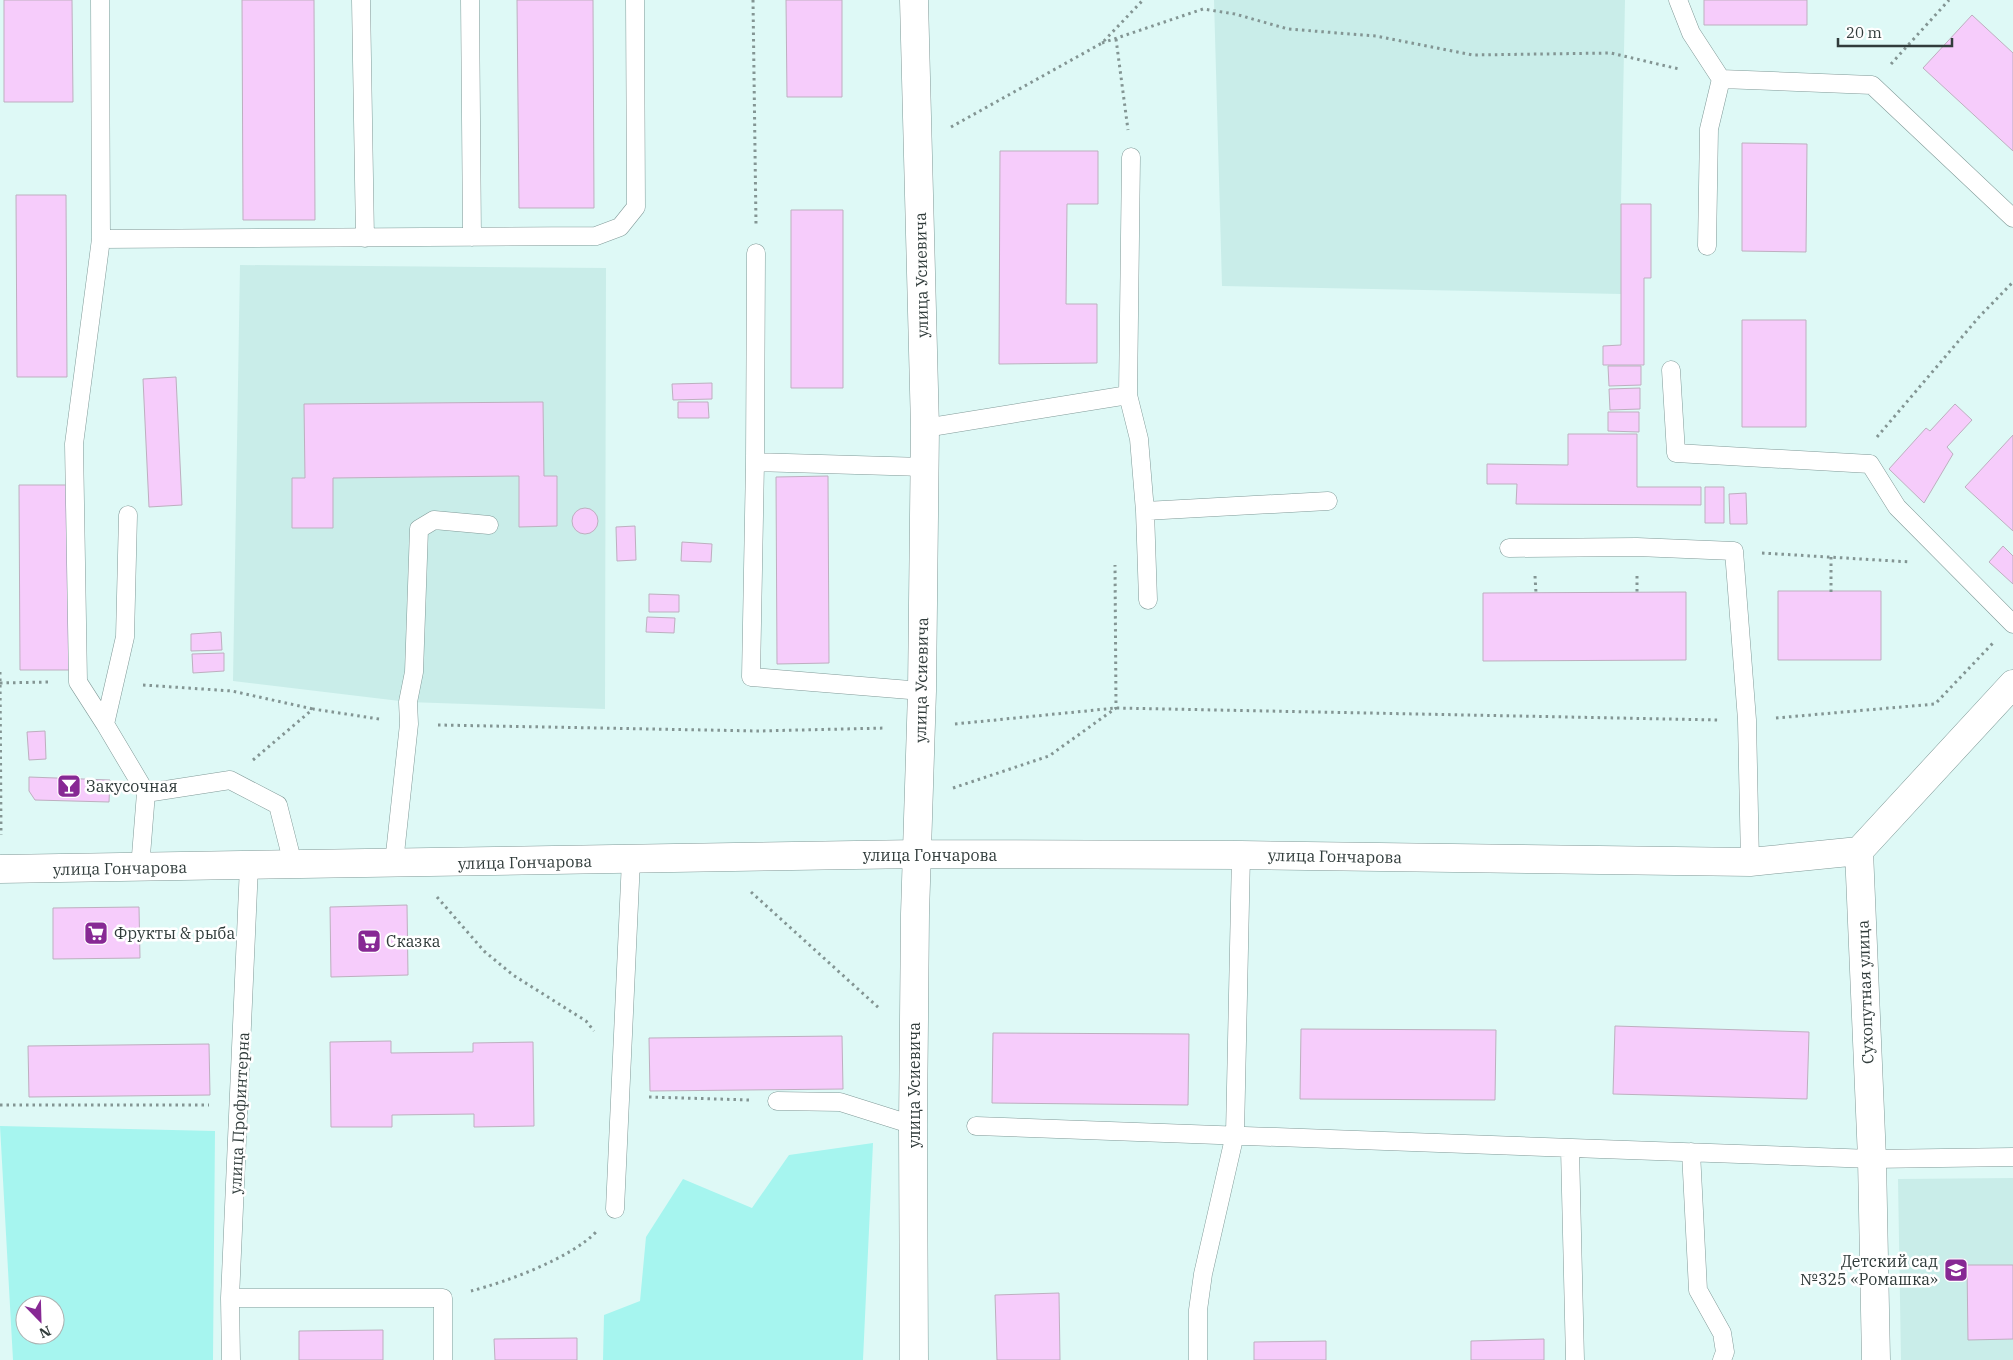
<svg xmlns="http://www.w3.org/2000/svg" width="2013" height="1360" font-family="'IBM Plex Serif',serif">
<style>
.built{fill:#c9ede9}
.green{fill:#a6f5ef;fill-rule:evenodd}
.building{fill:#f6ccfb;stroke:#bdafbf}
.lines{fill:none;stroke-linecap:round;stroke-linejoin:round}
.lane-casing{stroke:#819a98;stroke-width:19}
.street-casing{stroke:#819a98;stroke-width:29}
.path{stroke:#839593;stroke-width:3;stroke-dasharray:2.5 4;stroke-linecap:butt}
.lane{stroke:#fff;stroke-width:18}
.street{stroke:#fff;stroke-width:28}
.labels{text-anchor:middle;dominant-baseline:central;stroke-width:5;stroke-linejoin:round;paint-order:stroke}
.street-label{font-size:16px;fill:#313c3b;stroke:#fff}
.poi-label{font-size:16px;fill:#313c3b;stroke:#fff;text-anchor:start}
</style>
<rect width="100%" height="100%" fill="#def9f6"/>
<path class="built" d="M1214,0H1625L1621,204V294L1222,286Z
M240,265L606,268L605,709L408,702L233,681Z
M2013,1178V1360H1901L1898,1179Z"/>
<path class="green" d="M0,1126L215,1131L213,1360H13ZM25,1305H55V1335H25Z
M873,1143L863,1360H603L604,1315L640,1301L646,1237L683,1179L752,1208L789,1155Z"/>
<path class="building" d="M4,0H72L73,102H4Z
M242,0H314L315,220H243Z
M517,0H593L594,208H519Z
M786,0H842V97H787Z
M1704,0H1807V25H1704Z
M1972,15L2013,53V151L1923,68Z
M1742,143L1807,144L1806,252L1742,251Z
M1000,151H1098V204H1067L1066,304H1097V363L999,364Z
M16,195H66L67,377H17Z
M1621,204H1651V278H1644V365H1603V346L1621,345Z
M791,210H843V388H791Z
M1742,320H1806V427H1742Z
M1608,366H1641V385L1609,386Z
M176,377L182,505L149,507L143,379Z
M712,383V399L673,400L672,384Z
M1640,388V409L1610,410L1609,389Z
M543,402L544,476H557V526L519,527V476L333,478V528H292V478H305L304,404Z
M678,402H708L709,418H678Z
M1955,404L1972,420L1947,447L1953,454L1924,503L1889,469L1926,428L1930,431Z
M1608,412H1639V432L1608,431Z
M1568,434H1637V487H1701V505L1516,504L1517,484H1487V464L1568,465Z
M2013,435V531L1965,487Z
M828,476L829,663L777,664L776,477Z
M19,485H69L70,670H20Z
M1705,487H1724V523H1705Z
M1746,493L1747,524H1730L1729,494Z
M572 521a13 13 0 1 1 26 0a13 13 0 1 1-26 0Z
M635,526L636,560L617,561L616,527Z
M682,542L712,544L711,562L681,561Z
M2003,546L2013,556V584L1989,562Z
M1778,591H1881V660H1778Z
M1686,592V660L1483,661V593Z
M649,594L679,595V612H649Z
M647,617L675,618L674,633L646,632Z
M221,632L222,650L191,651V634Z
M224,653V671L193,673L192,654Z
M45,731L46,759L29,760L27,732Z
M29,777L110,780L109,802L35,800L29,791Z
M407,905L408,975L331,977L330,907Z
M139,907L140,958L53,959V908Z
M1615,1026L1809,1032L1807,1099L1613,1094Z
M1301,1029L1496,1030L1495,1100L1300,1099Z
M993,1033L1189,1034L1188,1105L992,1103Z
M842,1036L843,1089L650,1091L649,1038Z
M391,1041V1053L473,1052V1043L533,1042L534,1126L474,1127V1114L392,1115V1127H331L330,1042Z
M209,1044L210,1095L29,1097L28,1046Z
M1967,1265H2013V1339L1968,1340Z
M1059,1293L1060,1360H997L995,1295Z
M383,1330V1360H299V1331Z
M577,1338V1360H495L494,1339Z
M1544,1339V1360H1471V1341Z
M1326,1341V1360H1254V1342Z"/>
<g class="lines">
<g class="lane-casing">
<path id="lane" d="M100,0L101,239L74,444L78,682L105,724
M361,0L365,238
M470,0L472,237
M1678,0L1691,33L1721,79L1709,129L1707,246
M1721,79L1872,85L2013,218
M101,239L596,236L620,227L636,207L635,0
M1671,370L1676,453L1870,464L1897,507L2013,624
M1128,395L1131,157
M925,428L1128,395L1139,439L1145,511L1148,600
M755,462L756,253
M1145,511L1328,501
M128,515L125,637L105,724L146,793
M1509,548L1637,547L1734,551L1747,720L1750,862
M922,691L751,677L755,462L924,467
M394,863L409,724L408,702L414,672L419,529L434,520L489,525
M140,868L146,793L230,780L278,805L293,864
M777,1101L840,1102L913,1125
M976,1126L1872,1159L2013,1157
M1570,1149L1575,1360
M1691,1152L1698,1290L1722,1333L1725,1352L1722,1360
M615,1209L631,860
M230,1298H443V1360
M231,1360L230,1298L249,866
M1198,1360V1310L1203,1274L1235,1134L1241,855"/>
</g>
<g class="street-casing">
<path id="street" d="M914,0L925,428L922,691L915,914L913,1125L914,1360
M0,869L917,854L1241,855L1750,862L1859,851
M1876,1360L1872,1159L1859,851L2013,684"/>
</g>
<path class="path" d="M753,0L756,225
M1116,39L1128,130
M1102,43L1203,9L1235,14L1288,29L1376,36L1473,55L1611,53L1679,69
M1891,64L1949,0
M951,127L1102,43L1143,0
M1877,437L1979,317L2013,282
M1762,553L1911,562
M1831,557V592
M1535,576L1536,593
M1637,576V593
M0,672L1,835
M0,683L49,682
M143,685L232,691L313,709
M1776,718L1935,704L1993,643
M955,724L1116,708L1718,720
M438,725L758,731L886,728
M253,760L313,709L379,719
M953,788L1049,756L1116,708L1115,565
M751,892L880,1009
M437,897L484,951L513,975L586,1021L594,1031
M649,1097L750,1100
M0,1105H209
M471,1291C506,1282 572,1258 597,1231"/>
<use href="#lane" class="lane"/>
<use href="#street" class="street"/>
</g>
<defs>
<g id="bar-square" transform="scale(1.25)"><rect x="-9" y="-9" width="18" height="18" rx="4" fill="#872994" stroke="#fff"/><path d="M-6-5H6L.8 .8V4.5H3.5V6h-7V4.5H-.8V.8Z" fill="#fff"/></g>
<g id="supermarket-square" transform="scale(1.25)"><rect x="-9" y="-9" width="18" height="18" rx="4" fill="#872994" stroke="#fff"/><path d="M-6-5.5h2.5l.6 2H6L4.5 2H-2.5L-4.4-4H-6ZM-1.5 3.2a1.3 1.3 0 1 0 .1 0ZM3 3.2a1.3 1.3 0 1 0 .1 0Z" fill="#fff"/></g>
<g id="school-square" transform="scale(1.25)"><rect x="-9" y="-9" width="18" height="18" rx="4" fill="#872994" stroke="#fff"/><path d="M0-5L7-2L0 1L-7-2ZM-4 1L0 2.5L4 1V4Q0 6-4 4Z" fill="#fff"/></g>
</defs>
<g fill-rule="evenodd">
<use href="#bar-square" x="69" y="786"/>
<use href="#supermarket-square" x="96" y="933"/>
<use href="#supermarket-square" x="369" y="941"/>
<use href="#school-square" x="1956" y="1270"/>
</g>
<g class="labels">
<g class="street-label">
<text transform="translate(921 275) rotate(-91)">улица Усиевича</text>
<text transform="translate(921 680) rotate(-89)">улица Усиевича</text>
<text x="930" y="855">улица Гончарова</text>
<text transform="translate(1335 856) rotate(1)">улица Гончарова</text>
<text transform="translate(525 862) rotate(-1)">улица Гончарова</text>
<text transform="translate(120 868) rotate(-1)">улица Гончарова</text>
<text transform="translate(1865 992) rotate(-92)">Сухопутная улица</text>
<text transform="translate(914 1085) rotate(-90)">улица Усиевича</text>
<text transform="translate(239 1113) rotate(-87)">улица Профинтерна</text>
</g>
<g class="poi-label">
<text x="86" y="786">Закусочная</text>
<text x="114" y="933">Фрукты &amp; рыба</text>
<text x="386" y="941">Сказка</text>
<text x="1938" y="1261" text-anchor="end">Детский сад<tspan x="1938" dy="18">№325 «Ромашка»</tspan></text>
</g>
</g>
<g transform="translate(40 1320) rotate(157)"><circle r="24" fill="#ffffff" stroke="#adb1b1"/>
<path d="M0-4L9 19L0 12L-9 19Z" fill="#872994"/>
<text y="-8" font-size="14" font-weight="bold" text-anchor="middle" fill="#313c3b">N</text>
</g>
<path d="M1838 38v8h114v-8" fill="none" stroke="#313c3b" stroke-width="2.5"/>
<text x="1846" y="38" font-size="15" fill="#313c3b" stroke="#ffffff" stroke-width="4" paint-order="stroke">20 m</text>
</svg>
